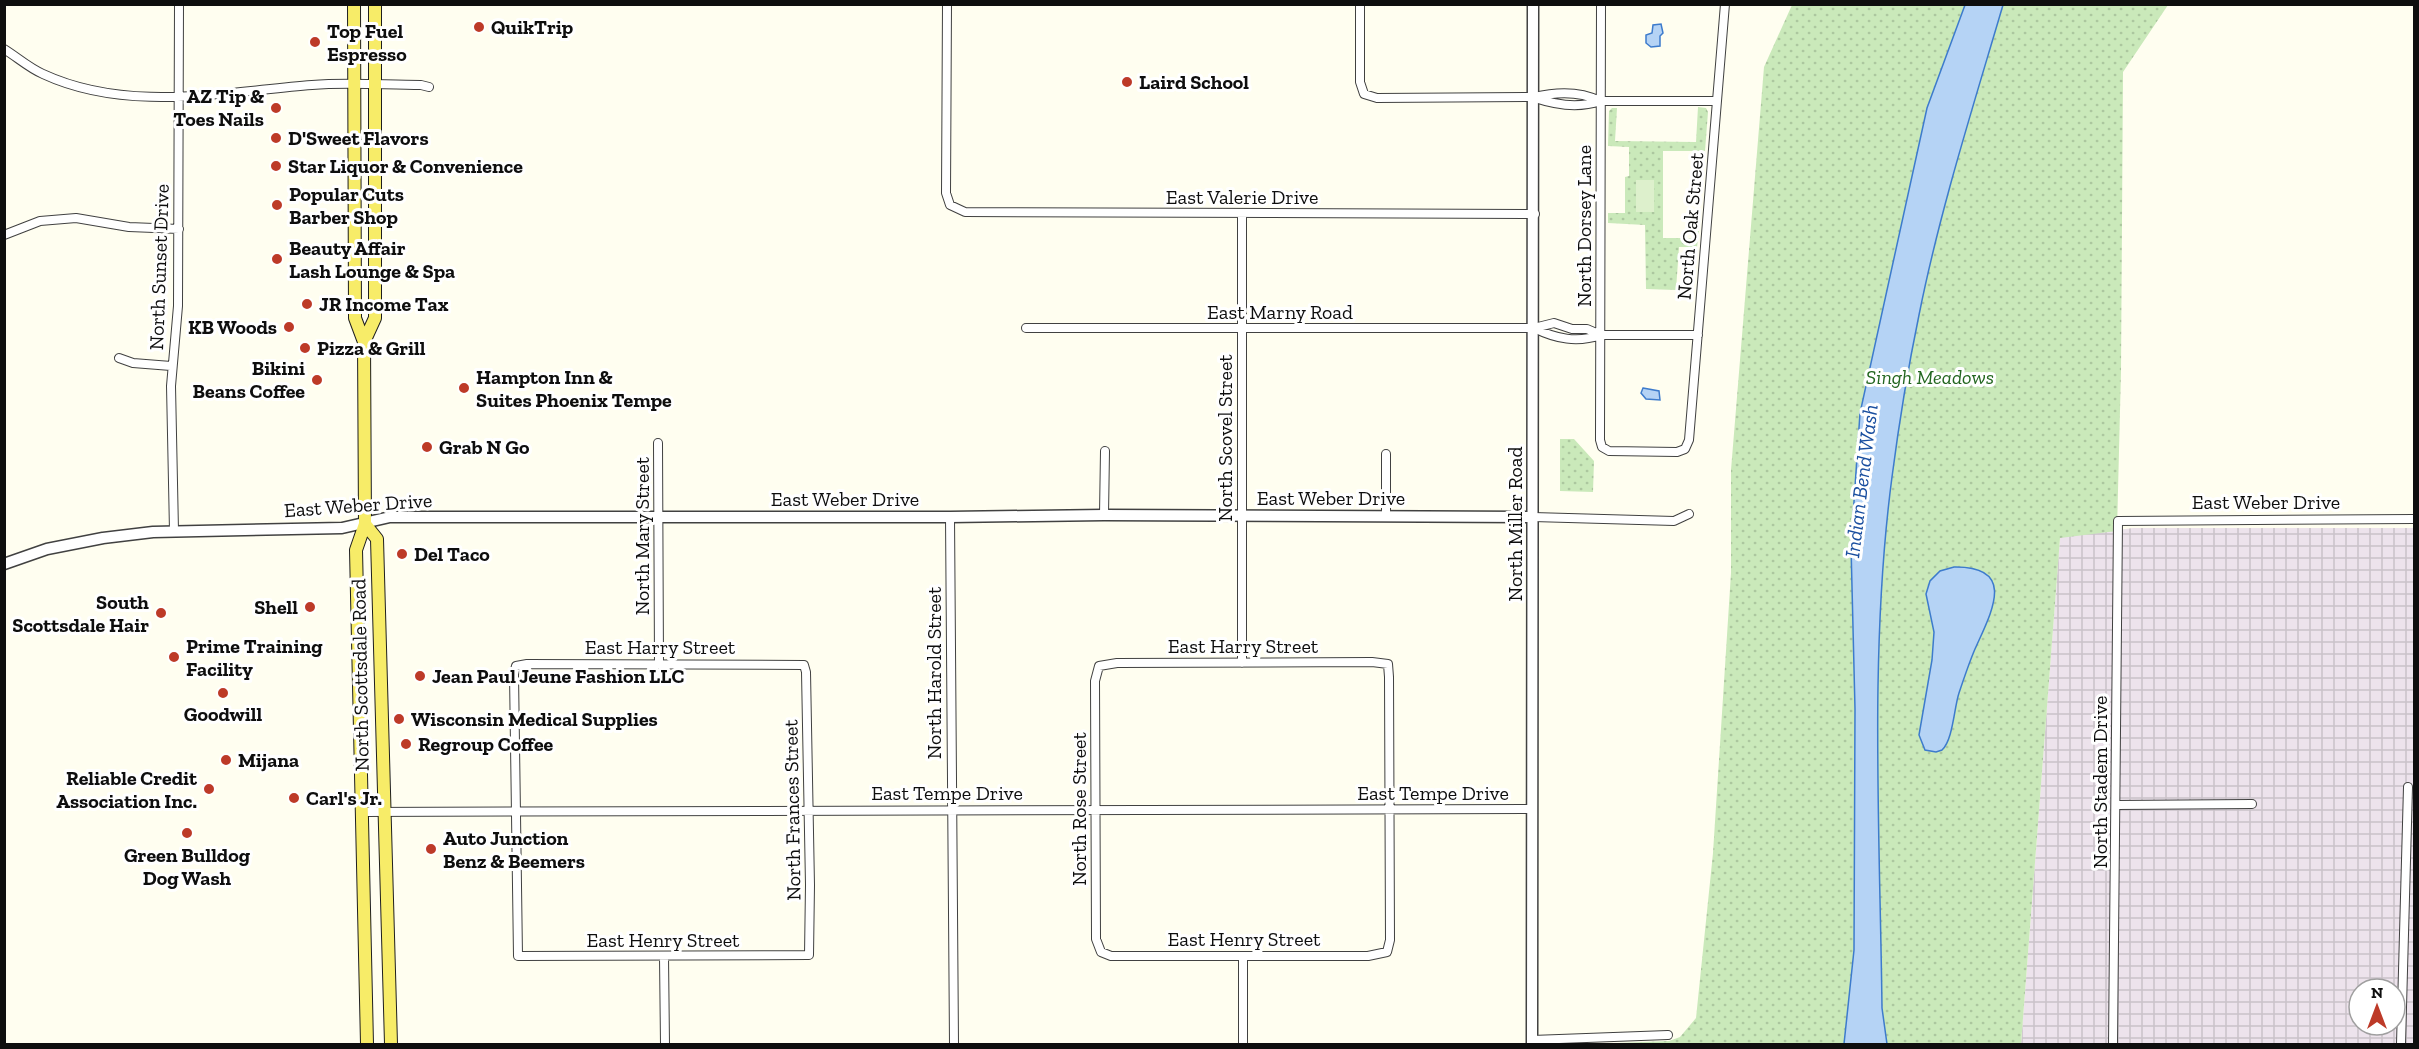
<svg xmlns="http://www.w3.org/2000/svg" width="2419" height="1049" font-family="'Zilla Slab',serif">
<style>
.industrial{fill:url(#industrial-grid);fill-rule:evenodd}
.grass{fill:url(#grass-dots)}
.pitch{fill:#ddf0cc}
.water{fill:#b5d3f5;stroke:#3d7bcc;stroke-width:1.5}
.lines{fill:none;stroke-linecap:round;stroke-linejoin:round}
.minor-casing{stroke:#414141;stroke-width:10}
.tertiary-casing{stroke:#414141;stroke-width:13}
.primary-casing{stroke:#1f1f1f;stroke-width:14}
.minor{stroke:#fff;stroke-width:8}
.tertiary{stroke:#fff;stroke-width:10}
.primary{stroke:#f7ec68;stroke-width:12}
.poi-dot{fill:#bd3a28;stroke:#fff;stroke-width:2}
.labels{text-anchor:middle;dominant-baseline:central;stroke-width:6;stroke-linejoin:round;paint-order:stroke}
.poi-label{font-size:20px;font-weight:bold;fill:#0e0e0e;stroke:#fff;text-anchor:start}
.street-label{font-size:20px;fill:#0e0e0e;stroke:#fff}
.park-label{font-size:20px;font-style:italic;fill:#22661f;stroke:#fff}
.water-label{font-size:21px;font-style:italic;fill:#194e9f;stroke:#fff}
</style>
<defs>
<pattern id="industrial-grid" width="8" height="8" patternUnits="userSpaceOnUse" patternTransform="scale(1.5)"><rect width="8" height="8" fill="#ede3ec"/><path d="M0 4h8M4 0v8" fill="none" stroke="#cac2c9"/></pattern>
<pattern id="grass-dots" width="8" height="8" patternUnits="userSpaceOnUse" patternTransform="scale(1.5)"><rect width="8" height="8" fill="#cae9ba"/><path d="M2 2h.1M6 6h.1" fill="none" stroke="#acc79f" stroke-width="1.8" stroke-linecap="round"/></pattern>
</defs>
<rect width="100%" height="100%" fill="#fffef0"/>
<path class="industrial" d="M2133,528H2414V1044H2021L2060,537ZM2359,989H2395V1025H2359Z"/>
<path class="grass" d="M1792,5H2168L2123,72L2121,371L2117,531L2060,538L2021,1044H1592L1669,1041L1680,1037L1696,1018L1713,853L1731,573V470L1764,67Z
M1698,107L1706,108L1708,112L1705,151H1663V238H1692V231H1699L1697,247H1679L1676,290L1646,289L1645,225L1608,223V213H1625V177L1629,176V147L1608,146L1609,111L1612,108H1617L1615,141L1696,142Z
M1560,439H1574L1594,461L1593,492L1560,491Z"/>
<path class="pitch" d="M1636,180H1654V212H1636Z"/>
<path class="water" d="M1965,5H2003C1973,107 1940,210 1919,315C1908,368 1899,423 1892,477C1869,650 1880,834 1882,1008L1887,1044H1844L1854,950L1855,709L1851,546L1860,413L1927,108Z
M1661,24L1663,33L1660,36V46L1651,47L1646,43V35L1652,33L1653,25Z
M1643,388L1659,391L1660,400L1646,399L1641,393Z
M1954,567C2018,566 1991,613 1975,649C1969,663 1964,678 1959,693C1954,708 1953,740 1942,750L1936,752L1925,750L1919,735L1932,660L1934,632L1926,594L1930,581L1940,571Z"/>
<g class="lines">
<g class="minor-casing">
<path id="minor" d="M947,4L946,193L950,205L965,212L1535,214
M1360,4V82L1364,94L1377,98L1534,97C1555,92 1580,91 1600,101
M1601,4L1600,440L1602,447L1609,451L1677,452L1685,449L1689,440L1725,4
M4,49C17,57 29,68 43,74C127,113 223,92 312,85C348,82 385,85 421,85L429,87
M1535,98C1556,105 1580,108 1600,101H1717
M1242,213V663
M4,235L40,221L76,218L129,227L179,229
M1026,328H1534L1554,323L1572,329H1587L1601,335
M1534,328C1556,339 1577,343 1601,335H1698
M119,358L133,363L171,366
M658,443L659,664
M1104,515L1105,451
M1386,515V454
M950,517L954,1044
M1533,517L1674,521L1689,514
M174,531L171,386L178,306L179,4
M1372,662L1388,664L1389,677L1390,940L1387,952L1368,956H1111L1101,952L1096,939L1095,681L1099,666L1117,663Z
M527,664L804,665L806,672L810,885L809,955L518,956L514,674L516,666Z
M2117,805L2252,804
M361,812L1532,809
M664,957L665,1044
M1532,1040L1668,1035
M1243,1044V956
M2113,1044L2118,521L2414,519
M2401,1044L2408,787"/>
</g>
<g class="tertiary-casing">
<path id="tertiary" d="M4,564L47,549L103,538L153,532L342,528L390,517H950L1104,515L1533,517
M1532,1044L1533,4"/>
</g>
<g class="primary-casing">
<path id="primary" d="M354,4L355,318L364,342L365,524L356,550L367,1044
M364,342L375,318V4
M365,524L377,539L391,1044"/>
</g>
<use href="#minor" class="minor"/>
<use href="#tertiary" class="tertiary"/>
<use href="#primary" class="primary"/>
</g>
<g class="poi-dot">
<circle cx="479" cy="27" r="6"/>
<circle cx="315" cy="42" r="6"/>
<circle cx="1127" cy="82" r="6"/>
<circle cx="276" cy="108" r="6"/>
<circle cx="276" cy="138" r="6"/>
<circle cx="276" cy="166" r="6"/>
<circle cx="277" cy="205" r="6"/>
<circle cx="277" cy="259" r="6"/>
<circle cx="307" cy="304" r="6"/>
<circle cx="289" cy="327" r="6"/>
<circle cx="305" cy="348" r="6"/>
<circle cx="317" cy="380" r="6"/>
<circle cx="464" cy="388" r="6"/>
<circle cx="427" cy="447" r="6"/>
<circle cx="402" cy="554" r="6"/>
<circle cx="310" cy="607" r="6"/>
<circle cx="161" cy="613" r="6"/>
<circle cx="174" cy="657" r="6"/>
<circle cx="420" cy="676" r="6"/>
<circle cx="223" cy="693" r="6"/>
<circle cx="399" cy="719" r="6"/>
<circle cx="406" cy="744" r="6"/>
<circle cx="226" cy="760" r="6"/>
<circle cx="209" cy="789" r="6"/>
<circle cx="294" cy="798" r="6"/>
<circle cx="187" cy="833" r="6"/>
<circle cx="431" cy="849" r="6"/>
</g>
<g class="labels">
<g class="poi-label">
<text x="491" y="27">QuikTrip</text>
<text x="327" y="31">Top Fuel<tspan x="327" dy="23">Espresso</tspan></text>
<text x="1139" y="82">Laird School</text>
<text x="264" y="96" text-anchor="end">AZ Tip &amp;<tspan x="264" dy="23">Toes Nails</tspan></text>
<text x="288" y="138">D'Sweet Flavors</text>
<text x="288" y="166">Star Liquor &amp; Convenience</text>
<text x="289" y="194">Popular Cuts<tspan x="289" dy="23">Barber Shop</tspan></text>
<text x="289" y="248">Beauty Affair<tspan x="289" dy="23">Lash Lounge &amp; Spa</tspan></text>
<text x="319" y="304">JR Income Tax</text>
<text x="277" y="327" text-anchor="end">KB Woods</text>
<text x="317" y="348">Pizza &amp; Grill</text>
<text x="305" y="368" text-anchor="end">Bikini<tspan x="305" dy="23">Beans Coffee</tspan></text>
<text x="476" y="377">Hampton Inn &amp;<tspan x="476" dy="23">Suites Phoenix Tempe</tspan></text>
<text x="439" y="447">Grab N Go</text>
<text x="414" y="554">Del Taco</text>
<text x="149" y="602" text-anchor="end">South<tspan x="149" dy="23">Scottsdale Hair</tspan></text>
<text x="298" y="607" text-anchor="end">Shell</text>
<text x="186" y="646">Prime Training<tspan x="186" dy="23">Facility</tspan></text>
<text x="432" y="676">Jean Paul Jeune Fashion LLC</text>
<text x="223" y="714" text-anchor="middle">Goodwill</text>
<text x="411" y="719">Wisconsin Medical Supplies</text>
<text x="418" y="744">Regroup Coffee</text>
<text x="238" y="760">Mijana</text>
<text x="197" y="778" text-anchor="end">Reliable Credit<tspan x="197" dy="23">Association Inc.</tspan></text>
<text x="306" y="798">Carl's Jr.</text>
<text x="443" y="838">Auto Junction<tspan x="443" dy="23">Benz &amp; Beemers</tspan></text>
<text x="187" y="855" text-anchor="middle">Green Bulldog<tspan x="187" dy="23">Dog Wash</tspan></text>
</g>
<g class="street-label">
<text x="1242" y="197">East Valerie Drive</text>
<text transform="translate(1584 226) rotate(-90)">North Dorsey Lane</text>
<text transform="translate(1690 226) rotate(-85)">North Oak Street</text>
<text transform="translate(159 267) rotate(-88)">North Sunset Drive</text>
<text x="1280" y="312">East Marny Road</text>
<text transform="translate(1225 438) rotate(-90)">North Scovel Street</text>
<text x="1331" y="498">East Weber Drive</text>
<text x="845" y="499">East Weber Drive</text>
<text x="2266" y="502">East Weber Drive</text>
<text transform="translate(358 505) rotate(-4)">East Weber Drive</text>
<text transform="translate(1515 524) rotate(-90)">North Miller Road</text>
<text transform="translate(642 536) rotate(-90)">North Mary Street</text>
<text x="1243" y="646">East Harry Street</text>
<text x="660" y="647">East Harry Street</text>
<text transform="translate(934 673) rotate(-90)">North Harold Street</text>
<text transform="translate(360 675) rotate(-91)">North Scottsdale Road</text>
<text transform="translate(2100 782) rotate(-90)">North Stadem Drive</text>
<text x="947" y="793">East Tempe Drive</text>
<text x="1433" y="793">East Tempe Drive</text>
<text transform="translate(1079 809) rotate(-90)">North Rose Street</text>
<text transform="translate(792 810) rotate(-91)">North Frances Street</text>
<text x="1244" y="939">East Henry Street</text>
<text x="663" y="940">East Henry Street</text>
</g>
<g class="park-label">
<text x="1930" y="377">Singh Meadows</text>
</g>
<g class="water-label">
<text transform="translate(1861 481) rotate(-83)">Indian Bend Wash</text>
</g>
</g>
<rect width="2419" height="1049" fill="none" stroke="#0e0e0e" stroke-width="12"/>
<g transform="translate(2377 1007)"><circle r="28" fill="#ffffff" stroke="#9f9f9f" stroke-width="1.5"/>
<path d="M0-4.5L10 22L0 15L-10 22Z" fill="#bd3a28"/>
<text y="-9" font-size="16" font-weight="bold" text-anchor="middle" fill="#0e0e0e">N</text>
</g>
</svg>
